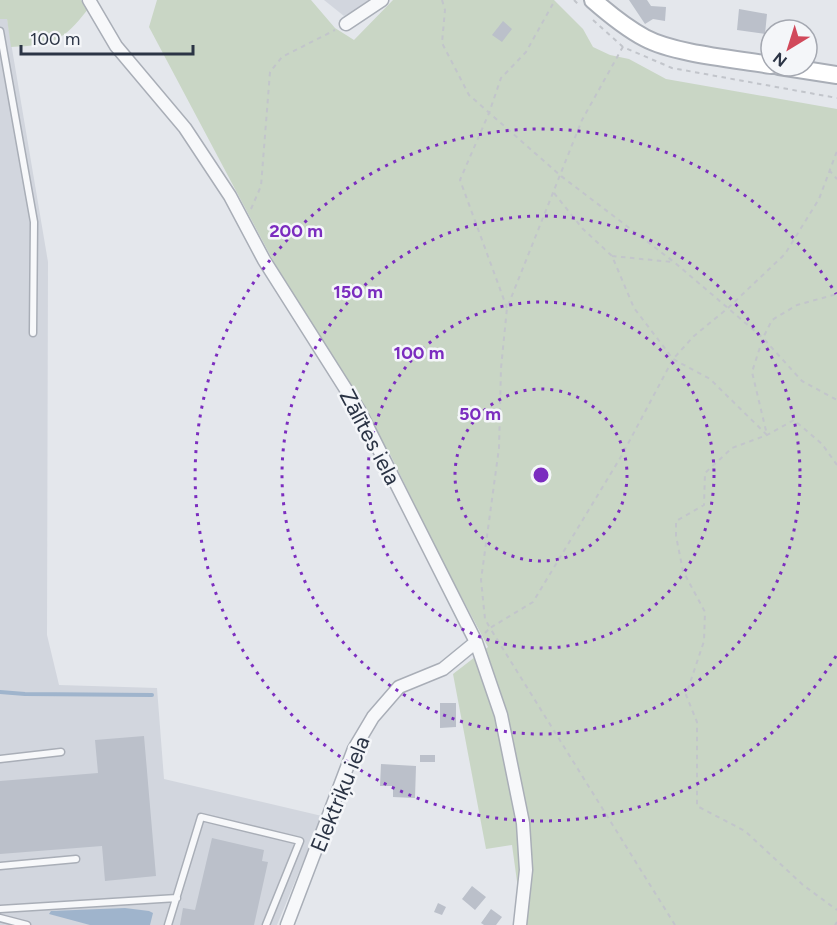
<svg xmlns="http://www.w3.org/2000/svg" width="837" height="925" font-family="Figtree,sans-serif">
<style>
.built{fill:#d2d6de}
.green{fill:#c9d6c5}
.water{fill:#9fb4cc}
.lines{fill:none;stroke-linecap:round;stroke-linejoin:round}
.stream{stroke:#9fb4cc;stroke-width:4}
.building{fill:#bbc0ca}
.service-casing{stroke:#a9aeb7;stroke-width:9}
.minor-casing{stroke:#a9aeb7;stroke-width:15}
.secondary-casing{stroke:#a9aeb7;stroke-width:20}
.path{stroke:#c2c5cb;stroke-width:2;stroke-dasharray:4.5 4.5;stroke-linecap:butt}
.service{stroke:#f7f8fa;stroke-width:6}
.minor{stroke:#f7f8fa;stroke-width:12}
.secondary{stroke:#fff;stroke-width:16}
.ring{fill:none;stroke:#7b2cbf;stroke-width:3;stroke-dasharray:3 6}
.labels{text-anchor:middle;dominant-baseline:central;stroke-width:5;stroke-linejoin:round;paint-order:stroke}
.street-label{font-size:22px;fill:#2b3445;stroke:#f4f6f9}
.centre{fill:#7b2cbf;stroke:#f4f6f9;stroke-width:3}
.ring-label{font-size:18px;text-anchor:middle;font-weight:bold;fill:#7b2cbf;stroke:#f4f6f9;stroke-width:5;stroke-linejoin:round;paint-order:stroke}
</style>
<rect width="100%" height="100%" fill="#e4e7ec"/>
<path class="built" d="M324,0H375L344,16Z
M0,19H7L48,262L47,635L59,685L157,688L164,779L322,816L277,925H0Z"/>
<path class="green" d="M0,0H81L88,9C63,42 52,45 11,47L7,19H0Z
M157,0H311L335,28L354,40L393,0H554L583,29L593,47L610,55L629,59L666,79L837,109V925H523L512,845L486,849L453,674L488,647L438,553L391,456L294,300L149,27Z"/>
<path class="water" d="M125,908L149,911L153,913L150,925H90L49,914L51,911Z"/>
<g class="lines">
<path class="stream" d="M0,692L25,694L152,695"/>
</g>
<path class="building" d="M629,0H647L651,6L666,7L665,21L653,19L645,24Z
M739,9L767,14L765,34L737,30Z
M503,21L512,29L502,42L492,35Z
M440,703H456V727L440,728Z
M144,736L156,876L105,881L102,846L0,854V781L98,773L95,740Z
M420,755H435V762H420Z
M381,764L416,766L415,798L393,797V786H380Z
M212,838L264,850L262,861L268,862L254,925H180L183,908L195,910Z
M472,886L486,897L475,910L462,899Z
M438,903L446,907L442,915L434,912Z
M491,909L502,917L496,925H484L481,923Z"/>
<g class="lines">
<g class="service-casing">
<path id="service" d="M0,31L34,222L33,333
M0,759L61,752
M0,866L76,859
M0,909L177,898
M0,918L27,925
M168,925L201,817L300,841L266,925"/>
</g>
<g class="minor-casing">
<path id="minor" d="M89,0L116,46L185,128L230,196L264,260L359,410L476,642L501,715L523,823L526,870L520,925
M346,24L382,0
M287,925L354,749L373,717L399,687L443,669L476,642"/>
</g>
<g class="secondary-casing">
<path id="secondary" d="M593,0C609,14 626,28 645,38C675,54 736,59 771,65
M779,66L837,75"/>
</g>
<path class="path" d="M442,0L445,10L442,43L469,95L561,176L674,262L763,338L802,381L837,400
M574,0L579,5
M593,20L623,47L672,68L837,98
M829,170L837,179
M554,193L583,229L612,256L634,308L673,359L710,379L767,435L752,372L763,338L772,320L797,305L837,294
M251,209L261,186L270,72L282,57L335,30
M612,256L672,262
M507,308L460,180L489,113L501,78L526,52L555,0
M837,465L822,444L794,420L767,435L732,448L705,473L704,505L676,521V536L683,571L705,612L704,641L686,695L697,722V806L745,831L803,885L837,910
M485,633L490,628L485,619L481,580L499,448L501,368L507,308L582,120L625,43
M675,925L490,628L533,602L622,455L673,359L694,336L728,308L785,254L819,199L837,151
M835,925L837,922"/>
<use href="#service" class="service"/>
<use href="#minor" class="minor"/>
<use href="#secondary" class="secondary"/>
</g>
<g class="ring">
<circle cx="541" cy="475" r="86"/>
<circle cx="541" cy="475" r="173"/>
<circle cx="541" cy="475" r="259"/>
<path d="M836 656A346 346 0 1 1 836 294"/>
</g>
<g class="labels">
<g class="street-label">
<text transform="translate(370 437) rotate(62)">Zālītes iela</text>
<text transform="translate(340 794) rotate(-68)">Elektriķu iela</text>
</g>
</g>
<circle cx="541" cy="475" r="9" class="centre"/>
<g class="ring-label">
<text x="296" y="237">200 m</text>
<text x="358" y="298">150 m</text>
<text x="419" y="359">100 m</text>
<text x="480" y="420">50 m</text>
</g>
<g transform="translate(789 48) rotate(218)"><circle r="28" fill="#f4f6f9" stroke="#a4a8b1" stroke-width="1.5"/>
<path d="M0-4.5L10 22L0 15L-10 22Z" fill="#d1495b"/>
<text y="-9" font-size="16" font-weight="bold" text-anchor="middle" fill="#2b3445">N</text>
</g>
<path d="M21 45v9h172v-9" fill="none" stroke="#2b3445" stroke-width="3"/>
<text x="30" y="45" font-size="18" fill="#2b3445" stroke="#f4f6f9" stroke-width="4.5" paint-order="stroke">100 m</text>
</svg>
